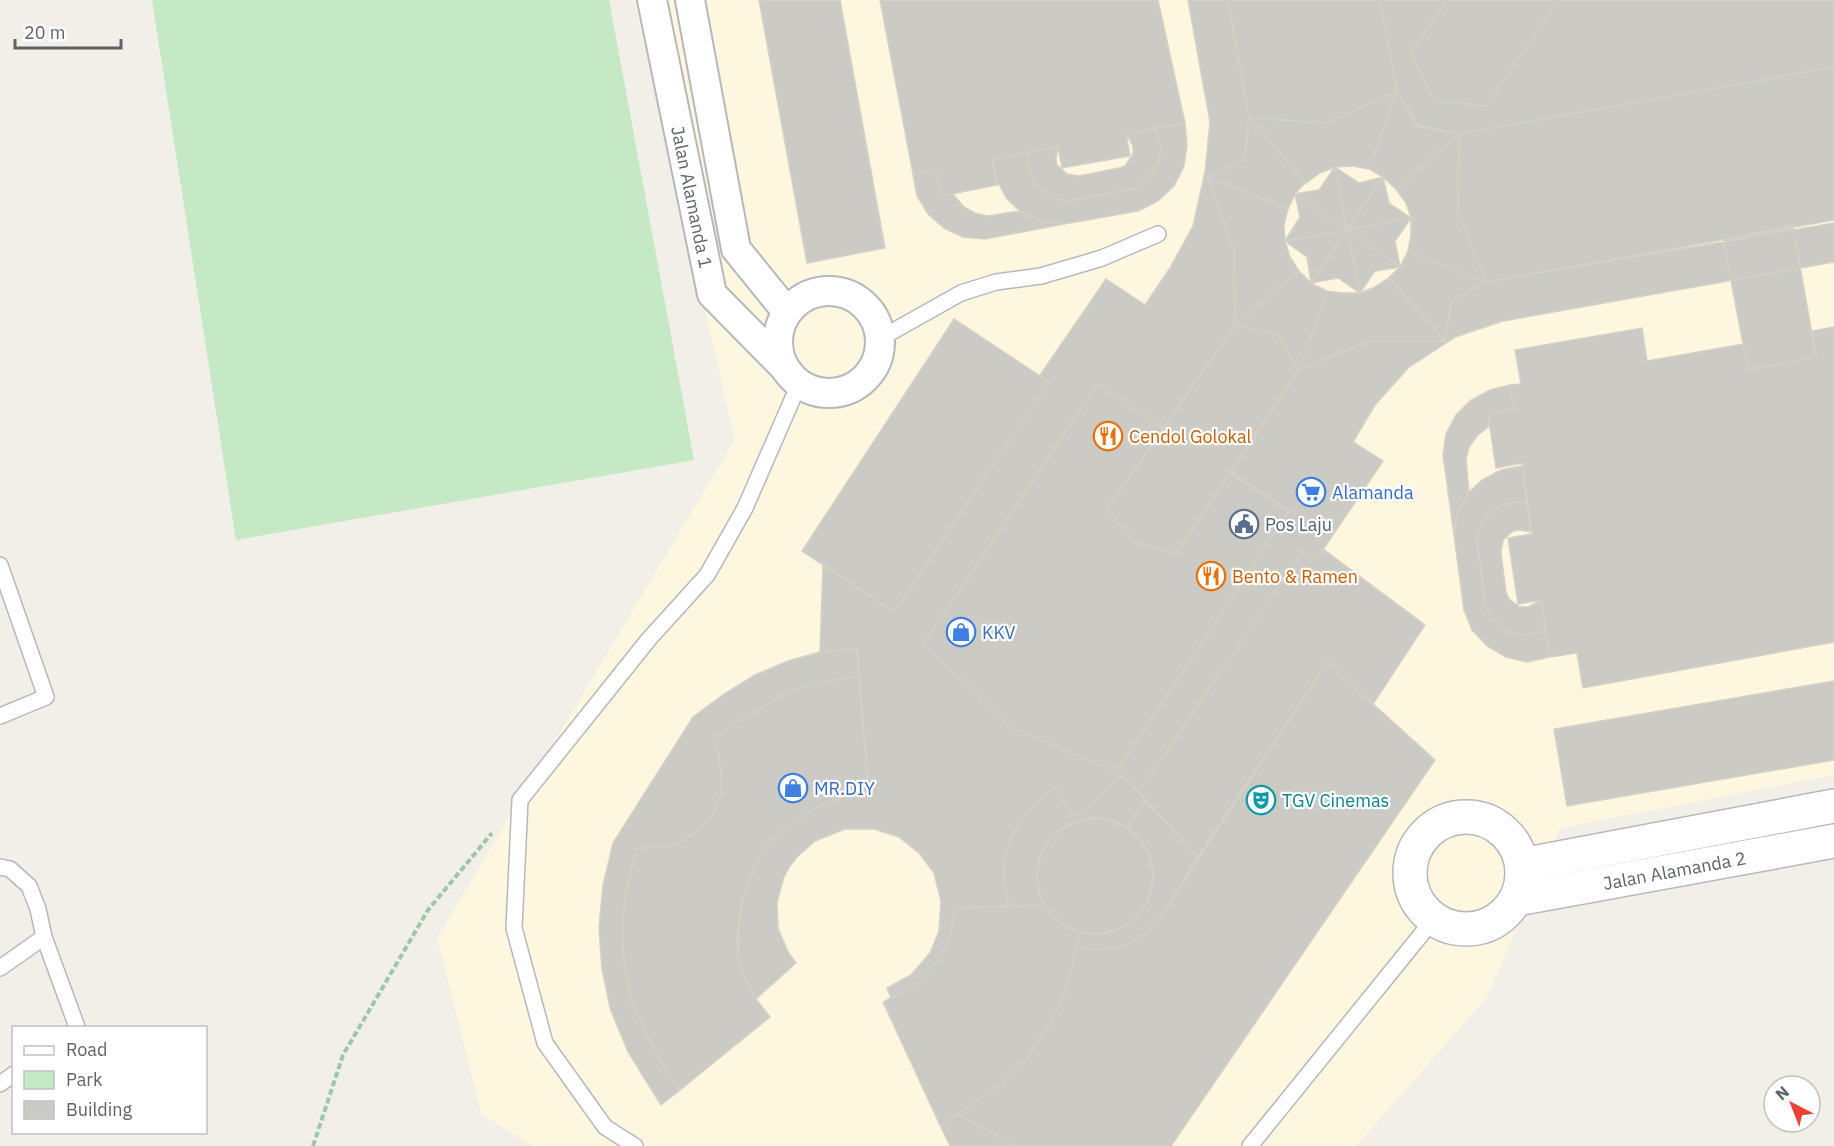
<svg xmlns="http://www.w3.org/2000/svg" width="1834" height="1146" font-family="'IBM Plex Sans',sans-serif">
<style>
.commercial{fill:#fef7e0}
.green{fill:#c5e8c5}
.building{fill:#cccac5;stroke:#d6d1c6;stroke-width:1.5}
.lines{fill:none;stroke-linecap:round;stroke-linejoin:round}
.service-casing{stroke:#b5b8bc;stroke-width:18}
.minor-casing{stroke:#b5b8bc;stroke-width:32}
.tertiary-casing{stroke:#b5b8bc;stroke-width:36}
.path{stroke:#9cc7a9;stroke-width:4;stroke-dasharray:6 3;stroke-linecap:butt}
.service{stroke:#fff;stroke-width:15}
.minor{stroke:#fff;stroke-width:28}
.tertiary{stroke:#fff;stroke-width:33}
.labels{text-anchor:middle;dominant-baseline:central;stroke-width:4.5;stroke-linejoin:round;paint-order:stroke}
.street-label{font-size:18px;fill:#5f6368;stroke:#fff}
.food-label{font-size:18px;fill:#c56008;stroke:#fff;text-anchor:start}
.shop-label{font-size:18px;fill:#366cbe;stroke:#fff;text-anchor:start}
.service-label{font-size:18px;fill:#4e5e75;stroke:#fff;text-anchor:start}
.culture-label{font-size:18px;fill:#0d838f;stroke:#fff;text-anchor:start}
</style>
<rect width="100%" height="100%" fill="#f1efe8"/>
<path class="commercial" d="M634,0H1834V775L1560,828L1487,997L1356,1146H532L481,1113L437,938L735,440Z"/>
<path class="green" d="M152,0H609L694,460L236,540Z"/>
<path class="building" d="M759,0H840L885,248L807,263Z
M880,0H1158L1185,123L1126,134L1130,156L1062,168L1058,147L992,159L997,185L941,196L935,170L913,174Z
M1188,0H1228L1249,118L1245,159L1208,177L1234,250L1235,325L1163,428L1098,384L923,644L1011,727L1116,772L1289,511L1230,473L1299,370L1369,341H1445L1451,301L1486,282L1834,223V262L1503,321L1455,337L1409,367L1375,405L1353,442L1383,461L1316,560L1303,551L1139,792L1122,775L1085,811L1072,815L1055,787L1038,801L1022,819L1010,840L1004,862V883L1009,906L955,908L951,934L940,959L919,983L891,998L887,988L911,975L930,953L939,931L941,901L934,873L919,853L899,837L874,829H845L815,841L797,857L790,866L784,877L777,902L778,928L788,952L796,963L756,999L745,979L738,956L737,938L743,898L755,866L764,850L775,837L813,809L841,797L869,794L857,649L820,652L823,564L894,612L1049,382L1040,375L1106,279L1145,305L1170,268L1193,226L1205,172L1210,122Z
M1188,0H1228L1249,118L1245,159L1208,177L1234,250L1235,325L1163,428L1098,384L923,644L1011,727L1116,772L1289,511L1230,473L1299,370L1369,341H1445L1451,301L1486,282L1834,223V262L1503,321L1455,337L1409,367L1375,405L1353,442L1383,461L1316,560L1303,551L1139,792L1122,775L1085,811L1072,815L1055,787L1038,801L1022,819L1010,840L1004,862V883L1009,906L955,908L951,934L940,959L919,983L891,998L887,988L911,975L930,953L939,931L941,901L934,873L919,853L899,837L874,829H845L815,841L797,857L790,866L784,877L777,902L778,928L788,952L796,963L756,999L745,979L738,956L737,938L743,898L755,866L764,850L775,837L813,809L841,797L869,794L857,649L820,652L823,564L894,612L1049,382L1040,375L1106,279L1145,305L1170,268L1193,226L1205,172L1210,122Z
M1228,0H1380L1397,91L1327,123L1249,118Z
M1380,0H1447L1411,54L1434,101L1487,106L1558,0H1834V67L1459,134L1418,125L1397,91Z
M1447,0H1558L1487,106L1434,101L1411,54Z
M1834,67V220L1486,282L1458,212L1459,134Z
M1397,91L1369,169L1352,166L1335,167L1320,173L1306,183L1249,118L1327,123Z
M1397,91L1417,126L1459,134L1396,189L1383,177L1369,169Z
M1249,118L1306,182L1295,194L1288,209L1208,177L1245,159Z
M1185,123L1187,145L1184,166L1174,186L1158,201L1138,211L1064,224L1043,222L1020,211L1007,199L997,181L992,159L1030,152L1028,159L1029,171L1035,182L1043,192L1054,198L1066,201L1080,199L1132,189L1144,182L1153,173L1159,161L1161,147L1155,129Z
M1155,129L1161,147L1159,161L1153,173L1144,182L1132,189L1066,201L1054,198L1043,192L1035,182L1029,171L1028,159L1030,152L1058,147L1056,159L1057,165L1067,174L1079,176L1119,168L1125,166L1133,154V146L1126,134Z
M1459,134L1458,212L1486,282L1408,251L1411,235V218L1406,203L1396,189Z
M1335,167L1347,230L1295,194L1319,190Z
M1335,167L1359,183L1383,177L1347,230Z
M935,170L941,196L953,194L964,207L975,213L987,216L1020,211L1043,222L1064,224L985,239L963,237L944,228L928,214L917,196L913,174Z
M1208,177L1288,209L1284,224L1285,241L1290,257L1299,271L1235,325L1234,250Z
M1383,177L1389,203L1411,218L1347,230Z
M1295,194L1347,230L1285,241L1300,217Z
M1411,218L1395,241L1400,267L1347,230Z
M1793,226L1816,357L1748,370L1723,239Z
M1347,230L1311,283L1307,257L1285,241Z
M1347,230L1360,293L1338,278L1311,283Z
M1347,230L1400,267L1375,271L1360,293Z
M1408,251L1486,282L1451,301L1445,341L1389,277L1400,267Z
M1299,271L1311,283L1327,291L1299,370L1277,334L1235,325Z
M1389,278L1445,341H1369L1299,370L1327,291L1343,293H1360L1375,287Z
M954,319L1049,382L894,612L802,551Z
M1235,325L1277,334L1299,370L1176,554L1136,542L1107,510Z
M1834,327V642L1583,688L1577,653L1550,657L1545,629L1542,600L1518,604L1508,538L1532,534L1522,463L1496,468L1488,414L1514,409L1510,385L1521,384L1515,350L1642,328L1647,361L1743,344L1748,370L1816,357L1812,331Z
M1098,384L1163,428L1107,510L1136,542L1176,554L1231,472L1289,511L1116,772L1011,727L923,644Z
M1510,385L1514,409L1488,414L1489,426L1477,436L1469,447L1466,459L1469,492L1457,514L1454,535L1443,455L1446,434L1456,415L1471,400L1490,390Z
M1522,466L1527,504L1521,502L1508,503L1497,508L1487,515L1481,526L1477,538L1485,605L1491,617L1500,626L1512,633L1525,635L1539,633L1545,629L1550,657L1527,662L1506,657L1487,646L1472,630L1464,610L1454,535L1457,514L1469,492L1482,480L1501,470Z
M1521,502L1527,504L1531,532L1520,530L1513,531L1503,540L1501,553L1506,592L1509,599L1520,607H1528L1542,600L1545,629L1539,633L1525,635L1512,633L1500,626L1491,617L1485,605L1477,538L1481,526L1487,515L1497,508L1508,503Z
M1323,549L1425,625L1373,704L1327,662L1198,857L1139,792L1303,551L1316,560Z
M857,649L859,676L824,682L795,689L739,720L713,740L719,755L722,784L721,794L712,816L695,833L675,845L636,849L627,888L622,926L624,964L631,999L649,1039L669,1076L680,1090L661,1105L628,1052L610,1008L602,969L599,928L603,885L613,843L693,717L724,694L755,675L788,661L820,652Z
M1327,662L1435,760L1171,1146H1016L957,1114L1003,1083L1028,1056L1051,1023L1064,994L1073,964L1076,948L1098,950L1122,947L1143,935L1160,918Z
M859,676L869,794L841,797L813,809L775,837L764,850L755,866L743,898L739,917L738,956L745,979L756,999L770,1017L680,1090L669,1076L649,1039L631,999L624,964L622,926L627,888L636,849L675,845L695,833L712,816L721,794L722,784L719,755L713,740L739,720L795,689L824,682Z
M1834,681V760L1567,806L1554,729Z
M1122,775L1145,800L1127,828L1110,820L1092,818L1074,822L1058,832L1046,845L1038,862L1037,880L1041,897L1045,905L1009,906L1004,883V862L1010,840L1022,819L1038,801L1055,787L1072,815L1085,811Z
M1145,800L1198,857L1160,918L1143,935L1122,947L1098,950L1076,948L1079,932L1098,934L1116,930L1132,921L1144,907L1151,890L1153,873L1149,855L1140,840L1127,828Z
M1145,800L1198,857L1160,918L1143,935L1122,947L1098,950L1076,948L1079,932L1098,934L1116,930L1132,921L1144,907L1151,890L1153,873L1149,855L1140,840L1127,828Z
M1037 876a58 58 0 1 1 116 0a58 58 0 1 1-116 0Z
M1045,905L1049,913L1063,925L1079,932L1073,964L1064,994L1051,1023L1028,1056L1003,1083L940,1125L883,1002L919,983L940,959L951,934L955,908Z
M957,1114L1016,1146H950L940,1125Z"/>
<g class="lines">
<g class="service-casing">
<path id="service" d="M881,338L961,293L996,282L1041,276L1102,258L1158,234
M0,565L46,697L0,716
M0,867L10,869L29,886L38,909L44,937L77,1027L76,1028
M0,968L44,937
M0,1084L14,1074
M635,1146L605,1127L545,1043L514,928L520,800L649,639L707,575L745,508L799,384
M1250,1146L1433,920"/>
</g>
<g class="minor-casing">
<g id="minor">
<path id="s1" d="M652,0L712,294L784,367"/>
<path d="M690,0L736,249L787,312"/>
<circle cx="829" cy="342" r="51"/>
</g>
</g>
<g class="tertiary-casing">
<g id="tertiary">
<circle cx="1466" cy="873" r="56"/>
<path d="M1522,865L1834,806"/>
<path id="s2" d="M1517,899L1834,841"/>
</g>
</g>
<path class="path" d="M313,1146L343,1055L428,910L492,833"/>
<use href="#service" class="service"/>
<use href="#minor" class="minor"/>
<use href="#tertiary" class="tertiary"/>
</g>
<defs>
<g id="restaurant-ring" transform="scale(1.5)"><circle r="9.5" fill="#fff" stroke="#e8710a" stroke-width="1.5"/><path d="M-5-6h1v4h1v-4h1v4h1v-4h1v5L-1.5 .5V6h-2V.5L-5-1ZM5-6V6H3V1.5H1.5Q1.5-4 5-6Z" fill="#e8710a"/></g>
<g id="supermarket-ring" transform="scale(1.5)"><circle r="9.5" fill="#fff" stroke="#3f7fe0" stroke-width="1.5"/><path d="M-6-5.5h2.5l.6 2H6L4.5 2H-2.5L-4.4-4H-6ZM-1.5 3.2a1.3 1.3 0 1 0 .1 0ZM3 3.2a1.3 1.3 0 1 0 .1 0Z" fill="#3f7fe0"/></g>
<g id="civic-ring" transform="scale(1.5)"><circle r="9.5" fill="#fff" stroke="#5c6f8a" stroke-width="1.5"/><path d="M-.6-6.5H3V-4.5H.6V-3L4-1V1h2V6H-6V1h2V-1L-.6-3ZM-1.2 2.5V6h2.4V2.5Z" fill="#5c6f8a"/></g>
<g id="shop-ring" transform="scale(1.5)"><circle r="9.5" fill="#fff" stroke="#3f7fe0" stroke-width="1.5"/><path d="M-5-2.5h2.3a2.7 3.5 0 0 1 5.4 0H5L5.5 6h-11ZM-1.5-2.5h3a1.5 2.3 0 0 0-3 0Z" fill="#3f7fe0"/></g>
<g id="theatre-ring" transform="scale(1.5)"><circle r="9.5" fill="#fff" stroke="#0f9aa8" stroke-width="1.5"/><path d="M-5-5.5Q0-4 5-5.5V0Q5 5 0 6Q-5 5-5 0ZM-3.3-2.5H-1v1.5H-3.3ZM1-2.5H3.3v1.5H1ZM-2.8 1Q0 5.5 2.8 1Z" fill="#0f9aa8"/></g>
</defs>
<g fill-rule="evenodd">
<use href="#restaurant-ring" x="1108" y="436"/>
<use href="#supermarket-ring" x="1311" y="492"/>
<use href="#civic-ring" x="1244" y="524"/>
<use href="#restaurant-ring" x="1211" y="576"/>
<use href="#shop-ring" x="961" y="632"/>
<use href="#shop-ring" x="793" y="788"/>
<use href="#theatre-ring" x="1261" y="800"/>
</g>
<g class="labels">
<g class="street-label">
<text stroke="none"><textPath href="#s1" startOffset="201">Jalan Alamanda 1</textPath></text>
<text stroke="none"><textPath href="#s2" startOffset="160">Jalan Alamanda 2</textPath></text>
</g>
<g class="food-label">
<text x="1129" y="436">Cendol Golokal</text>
<text x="1232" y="576">Bento &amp; Ramen</text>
</g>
<g class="shop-label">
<text x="1332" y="492">Alamanda</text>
<text x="982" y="632">KKV</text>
<text x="814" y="788">MR.DIY</text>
</g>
<g class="service-label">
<text x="1265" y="524">Pos Laju</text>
</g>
<g class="culture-label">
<text x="1282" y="800">TGV Cinemas</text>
</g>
</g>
<rect x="12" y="1026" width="195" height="108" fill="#ffffff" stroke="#bfc1c3" stroke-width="1.5"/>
<rect x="24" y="1046" width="30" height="9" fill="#ffffff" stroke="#bfc1c3" stroke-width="1.5"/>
<text x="66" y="1056" font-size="18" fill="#5f6368">Road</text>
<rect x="24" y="1071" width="30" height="18" fill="#c5e8c5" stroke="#bfc1c3" stroke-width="1.5"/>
<text x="66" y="1086" font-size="18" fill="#5f6368">Park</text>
<rect x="24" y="1101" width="30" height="18" fill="#cccac5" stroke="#bfc1c3" stroke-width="1.5"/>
<text x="66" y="1116" font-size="18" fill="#5f6368">Building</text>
<g transform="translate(1792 1104) rotate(318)"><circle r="28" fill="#ffffff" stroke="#bfc1c3" stroke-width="1.5"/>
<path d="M0-4.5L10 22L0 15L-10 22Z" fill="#ea4335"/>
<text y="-9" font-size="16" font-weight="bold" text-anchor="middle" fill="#5f6368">N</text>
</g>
<path d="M15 39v9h106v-9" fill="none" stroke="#5f6368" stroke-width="3"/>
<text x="24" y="39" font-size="18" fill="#5f6368" stroke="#ffffff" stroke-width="4.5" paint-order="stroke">20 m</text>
</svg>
